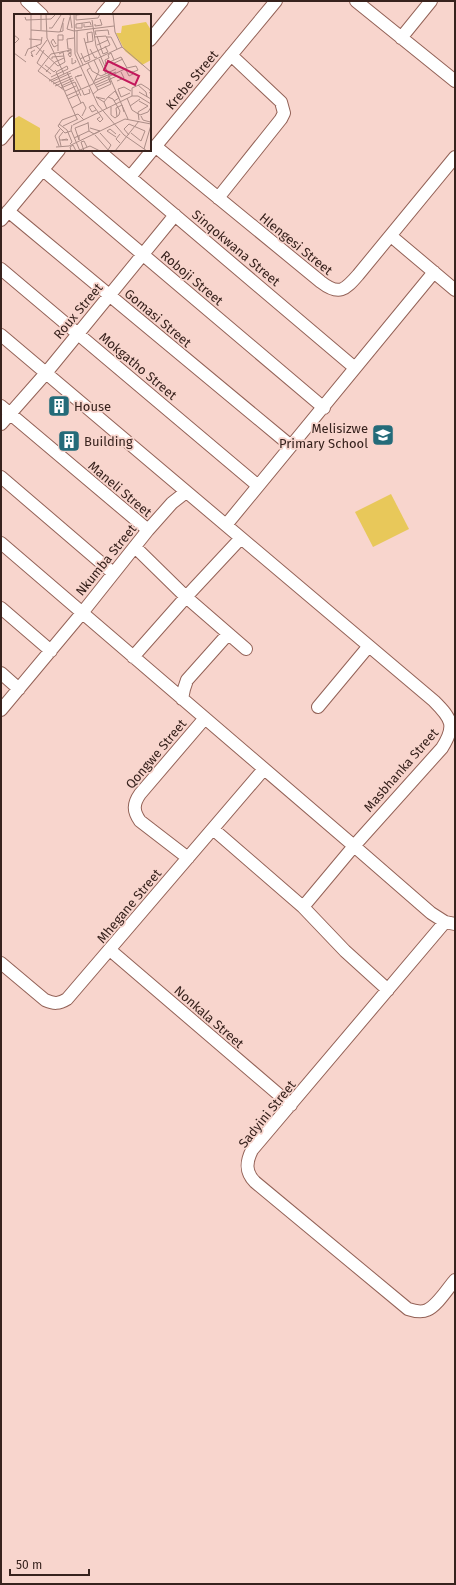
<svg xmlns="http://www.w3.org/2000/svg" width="456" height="1585" font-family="'Fira Sans',sans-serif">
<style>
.green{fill:#e8c85a}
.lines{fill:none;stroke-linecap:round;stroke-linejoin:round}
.minor-casing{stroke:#936257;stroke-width:14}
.minor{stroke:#fff;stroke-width:12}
.labels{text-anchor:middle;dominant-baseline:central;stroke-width:3.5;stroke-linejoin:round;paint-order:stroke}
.street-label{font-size:13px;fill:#37221d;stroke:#f8d5cd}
.poi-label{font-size:13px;fill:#37221d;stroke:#f8d5cd;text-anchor:start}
.inset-road{fill:none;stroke:#ab8d87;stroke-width:1}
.view{fill:#c2185b;fill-opacity:0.15;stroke:#c2185b;stroke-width:2}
.inset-edge{fill:none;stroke:#37221d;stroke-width:2}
</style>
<rect width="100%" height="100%" fill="#f8d5cd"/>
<path class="green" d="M391,494L409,529L373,547L355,512Z"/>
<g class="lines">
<g class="minor-casing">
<path id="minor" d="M27,1L42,15
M356,1L455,81
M102,15L114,1
M401,38L431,1
M150,40L182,1
M1,139L15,122
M155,146L321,282C339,296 345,290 358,275L455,157
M98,150L355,368
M43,170L324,408
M130,177L276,1
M218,198L281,119L284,113L281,102L231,55
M8,211L291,446
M1,220L59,150
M391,236L455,290
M1,269L257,485
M1,335L434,701C452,719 456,726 442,748L354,846L303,907
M1,406L148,530
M1,424L46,373L175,215
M1,477L113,573
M226,525L434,272
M1,543L354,846L431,913L445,922L455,924
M135,547L186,597L246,649
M1,608L51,651
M133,657L186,597L241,538
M1,673L19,689
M182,699L184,689L187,680L228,634
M318,707L368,647
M1,710L82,613L148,530L172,503L186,492
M213,829L303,907L345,951L388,990
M188,858L140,821C133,811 133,804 140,794L205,718
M445,922L252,1150C246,1162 245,1172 255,1182L408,1309C414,1311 421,1313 427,1310C437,1306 448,1288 455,1280
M110,950L291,1105
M1,963L45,1000C54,1004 59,1004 67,999L264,769"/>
</g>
<use href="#minor" class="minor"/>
</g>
<defs>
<g id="building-square" transform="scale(1.15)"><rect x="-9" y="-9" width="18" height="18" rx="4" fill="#246b79" stroke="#f8d5cd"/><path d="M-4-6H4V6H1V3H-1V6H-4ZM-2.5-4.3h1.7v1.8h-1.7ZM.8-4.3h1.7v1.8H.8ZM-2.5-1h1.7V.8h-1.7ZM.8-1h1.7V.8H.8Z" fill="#fff"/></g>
<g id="school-square" transform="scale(1.15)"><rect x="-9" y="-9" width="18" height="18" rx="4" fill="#246b79" stroke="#f8d5cd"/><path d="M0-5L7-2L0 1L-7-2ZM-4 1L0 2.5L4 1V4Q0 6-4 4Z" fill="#fff"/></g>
</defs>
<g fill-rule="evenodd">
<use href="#building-square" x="59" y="406"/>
<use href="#school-square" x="383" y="435"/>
<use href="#building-square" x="69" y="441"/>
</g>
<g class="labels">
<g class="street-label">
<text transform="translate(192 80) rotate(-50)">Krebe Street</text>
<text transform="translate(296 244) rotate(39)">Hlengesi Street</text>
<text transform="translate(236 248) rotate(40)">Sinqokwana Street</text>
<text transform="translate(192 278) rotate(40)">Roboji Street</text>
<text transform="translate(78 311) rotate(-50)">Roux Street</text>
<text transform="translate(158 318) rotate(40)">Gomasi Street</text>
<text transform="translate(138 366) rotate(40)">Mokgatho Street</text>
<text transform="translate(120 489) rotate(40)">Maneli Street</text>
<text transform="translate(106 560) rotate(-51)">Nkumba Street</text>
<text transform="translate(156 754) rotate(-50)">Qongwe Street</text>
<text transform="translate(401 770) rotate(-49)">Masbhanka Street</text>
<text transform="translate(129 906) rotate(-50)">Mhegane Street</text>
<text transform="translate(209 1017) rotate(41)">Nonkala Street</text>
<text transform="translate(267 1114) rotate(-51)">Sadyini Street</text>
</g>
<g class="poi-label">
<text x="74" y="406">House</text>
<text x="368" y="428" text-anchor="end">Melisizwe<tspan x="368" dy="15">Primary School</tspan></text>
<text x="84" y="441">Building</text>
</g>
</g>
<g transform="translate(14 14)">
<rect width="137" height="137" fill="#f8d5cd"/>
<path d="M132,8L137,16V46L128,51L111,37L102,19H107L108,12ZM5,102L26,114V137H0V105Z" fill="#e8c85a"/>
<path class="inset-road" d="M17,0V35M27,0V16M32,0L33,24L50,60M56,0L58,14M60,0L61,40L84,91L110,121L133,137M71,0L62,1V6L84,4L86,0M99,0L101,18L108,33L137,58M11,3L12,6L37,5L42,0M56,3L53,15L60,17L100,12M78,6L82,32L114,105M68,9V14H62V10L76,8L77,11M70,10V13L79,12M81,10V12L88,11L86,5M35,14H38L47,1M17,16L45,18L49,17V9M63,17V38L69,51M46,18L50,4M0,21L5,25L0,30M82,21L81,17L94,16L95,21M83,22L89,40L94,38L91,32M93,23H97L103,35M15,25L27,26M44,26H49V21H44V37M71,29L79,27L78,18L73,19L74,28M42,30L39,25L37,28L40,33L44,31M83,31L94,26M22,32L44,52L51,48L49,38L45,40M57,35H54L53,25L60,24M76,35L81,44L83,43M30,36L23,49L37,60M53,37L57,39L54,40L56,43L57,42V35M0,39L12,48M67,39L71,48L76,46L70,24M17,41L19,43L17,38L21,36M22,41L33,26M11,42L14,35L27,30L28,23M58,44V50L62,48L61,46M38,45V43L50,42M66,45L96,31L92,22L80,23M85,45L92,60M74,49L78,57L87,62L102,55M92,50L91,46L95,44L94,41L97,39L100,46M98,50L109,45M31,51L40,58L42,56M53,52L42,58L63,105M76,54L73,56L84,76L79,80M113,54L122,52L124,56L119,58M112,56L115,62L119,60L118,57M32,58L41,48L50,44M53,58L67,89M63,62L68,61L61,63L67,75M37,63L54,55L53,52M81,66L102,58M35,67L108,33M103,67L110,64L107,58M37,68L57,59M81,69L113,54L107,43L91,50M39,70L58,62M82,71L103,62M124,71L132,78L133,83M41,72L59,64M47,72L60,66M83,73L97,67M47,74L61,68L67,82M50,76L24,57L37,40L57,36M68,76L70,81L76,79L75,75M84,76L97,70L94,63M51,77L62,72M125,78L137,85M116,79L107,83L104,75L110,73L117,77M52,82L79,70L85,57L80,46M118,82V74L127,70L135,75L137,78L135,79M94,83L101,77L105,84L100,87M113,84L118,96L126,101L134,98L137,93M54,85L65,80M90,88L82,83L91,85M116,92L126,85M58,94L69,88L72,94L68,102M93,95L90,88L94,83L99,85L106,97L105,101L101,104L97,101V93M82,96L78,98L75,93L79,91L89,105L86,108L83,105L86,103M127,102L129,106L136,108L137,105M103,103L102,94L108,91L110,98M125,106L124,98L134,92L125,87M45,110L53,116L58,128L56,130M58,111L57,116L66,137M59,111L118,82H124L137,90M49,112L64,105M57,117L51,119L44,112L48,106L64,100L70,106M75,117L80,120L86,117L76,114M86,119L97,131L94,136M102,120L96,115L93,117L102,123M81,121L95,137M115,121L110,115L115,110L131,117L127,127L117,119M65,122V126L61,114L74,109M60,124L75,117L74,108M46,126H48L53,125L54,126H48M106,129L102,125L106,120M45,132L41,122L46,115M47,132L45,123L49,118M42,133L55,132L111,105L137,110M130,135L137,111M66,136L76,132L86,137M57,137L56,133L59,131L62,137M70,137L67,128L70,127L73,133M101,137L125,107"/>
<path class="view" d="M94,47L125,62L121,71L90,56Z"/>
<rect width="137" height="137" class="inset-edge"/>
</g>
<rect width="456" height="1585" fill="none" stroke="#37221d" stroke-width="4"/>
<path d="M10 1569v6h79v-6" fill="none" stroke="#37221d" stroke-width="2"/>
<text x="16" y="1569" font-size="12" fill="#37221d" stroke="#f8d5cd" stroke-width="3" paint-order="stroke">50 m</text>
</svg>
